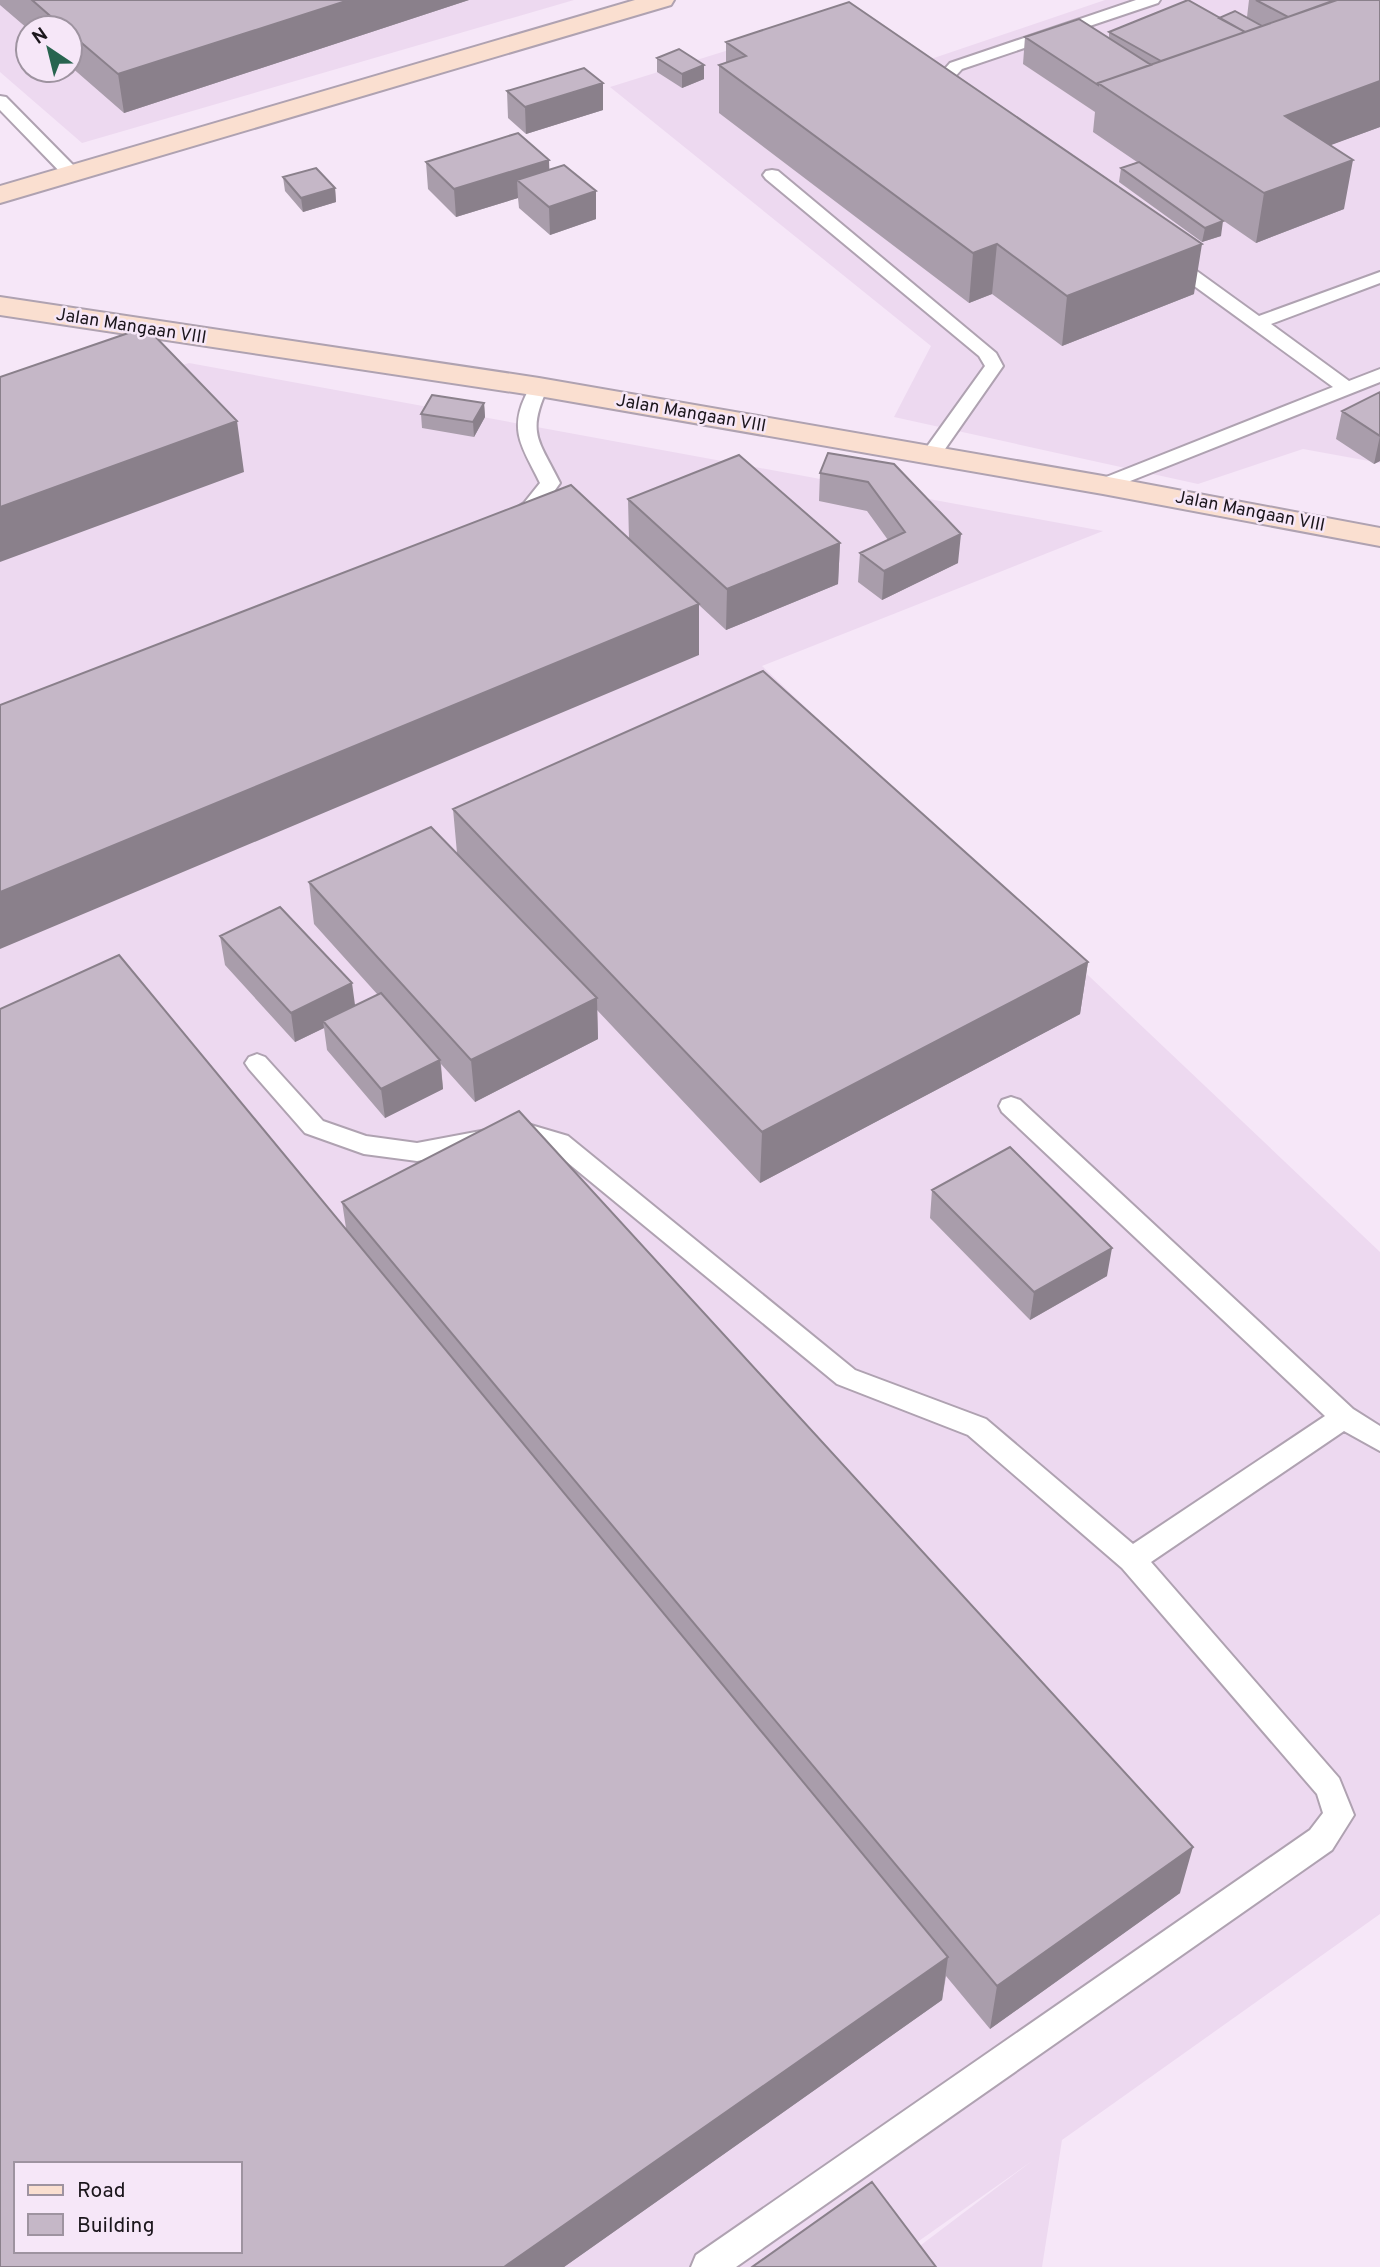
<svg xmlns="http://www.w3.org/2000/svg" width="1380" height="2267" font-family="Overpass,sans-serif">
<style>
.built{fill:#edd9f0;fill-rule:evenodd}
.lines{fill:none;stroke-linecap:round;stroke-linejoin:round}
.lane-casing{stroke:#afa2b1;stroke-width:4}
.secondary-casing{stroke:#afa2b1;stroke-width:4}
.lane{fill:#fff;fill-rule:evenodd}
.secondary{fill:#fadfd0;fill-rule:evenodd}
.wall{fill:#a99dab}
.shaded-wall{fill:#8a808b}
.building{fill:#c5b7c7;stroke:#8a808b;stroke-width:2;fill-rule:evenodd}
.labels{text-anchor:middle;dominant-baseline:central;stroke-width:5;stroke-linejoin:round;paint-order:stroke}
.far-street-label{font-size:18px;fill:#1b161c;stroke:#f6e7f8}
</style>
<rect width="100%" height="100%" fill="#f6e7f8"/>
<path class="built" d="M0,0H574L82,143L0,72ZM28,28H70V70H28Z
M1105,0H1380V463L1303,449L1198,484L894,417L931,346L610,87L819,22L925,61Z
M189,363L1103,531L762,666L1380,1252V1914L1062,2140L1042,2267H892L1032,2161L882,2267H0V423ZM16,2164H240V2251H16Z"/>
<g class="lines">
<g class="lane-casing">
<path id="lane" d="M1136,0H1160L1158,3L962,69L950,82L959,100L957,104H945L934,81L950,63Z
M0,96L6,97L77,169L80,173L77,177H65L0,110Z
M772,170L778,171L996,353L1003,366L938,459H924L921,455L985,366L979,356L766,179L763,175L766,171Z
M1170,255L1176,256L1259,316L1380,272V283L1271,324L1349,381L1380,369V382L1110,489H1096L1093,485L1096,481L1333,387L1164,264L1161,260Z
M539,381L548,387C526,434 539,440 560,483C548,500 530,527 506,521L503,517L524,503L540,483C525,451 508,433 525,397C529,389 530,384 539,381Z
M257,1054L265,1057L323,1121L366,1136L417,1143L524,1123L568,1136L855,1370L986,1419L1133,1544L1325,1416L1002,1112L999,1106L1002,1100L1011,1097L1020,1100L1353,1409L1380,1426V1451L1344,1431L1151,1562L1339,1778L1354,1815L1332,1850L736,2267H691L696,2255L1310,1830L1323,1813L1317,1794L1122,1568L968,1435L837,1384L551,1149L524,1141L417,1161L364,1154L305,1133L249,1069L245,1063L249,1057Z"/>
</g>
<g class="secondary-casing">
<path id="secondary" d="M635,0H674L671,5L0,203V186Z
M0,297L539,378L1103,476L1380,528V546L1103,494L539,396L0,315Z"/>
</g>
<use href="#lane" class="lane"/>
<use href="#secondary" class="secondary"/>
</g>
<path class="wall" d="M0,0H469L124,113L70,66V28H28V29L0,5Z
M1249,0H1380V127L1330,145L1344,209L1256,243L1192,199L1221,236L1202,242L1119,182L1121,168L1137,162L1093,132L1095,112L1023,64L1025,37L1109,38V32L1219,18L1247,17Z
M726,42L1194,294L1062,346L992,294L969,303L719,113V65L726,63Z
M657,58L704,65V79L682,88L657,72Z
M603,83V110L526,134L508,118L507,91Z
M549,160V170L596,219L550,235L519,208L518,198L456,217L428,189L426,162Z
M283,177L335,188L336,202L303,212L285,191Z
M1380,392V461L1374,464L1336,439L1342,411Z
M484,403L485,417L474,437L422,428L421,414Z
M894,464L958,563L882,600L858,582L860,553L888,540L867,511L819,501L820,473Z
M628,499L840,543L838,584L726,630L699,605V655L629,539Z
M453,809L1088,962L1080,1014L760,1183L597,1010L598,1039L475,1102L441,1064L443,1089L385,1118L327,1050L324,1028L295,1042L225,965L220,936L355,1006L378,995L314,924L309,882L457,853Z
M932,1190L1107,1276L1030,1320L930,1218Z
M342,1202L1180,1893L990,2029L946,1976L942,2000L564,2267H0L346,1228Z"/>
<path class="shaded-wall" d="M349,0H469L124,113L118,74Z
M704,65V79L682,88V74Z
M1380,81V127L1277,165L1285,116Z
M603,83V110L526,134L525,107Z
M549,160L550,188L517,180L518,198L456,217L454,189Z
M1353,160L1344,209L1256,243L1264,193Z
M335,188L336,202L303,212L301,198Z
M596,191V219L550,235L549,207Z
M1223,221L1221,236L1202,242L1205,228Z
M997,244L992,294L969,303L973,253Z
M1202,244L1194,294L1062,346L1067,296Z
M484,403L485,417L474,437L473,422Z
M237,421L244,472L0,562V507Z
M1380,436V461L1374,464Z
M961,534L958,563L882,600L884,571Z
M840,543L838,584L726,630L727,589Z
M699,604V655L0,949V892Z
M1088,962L1080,1014L760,1183L762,1132Z
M352,983L356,1012L323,1021L324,1028L295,1042L291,1013Z
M597,998L598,1039L475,1102L471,1060Z
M440,1060L443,1089L385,1118L381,1089Z
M1112,1248L1107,1276L1030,1320L1034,1292Z
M1193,1847L1180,1893L990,2029L997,1986Z
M948,1957L942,2000L564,2267H504Z"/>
<path class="building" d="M32,0H349L118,74L70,33V28H64Z
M1188,0L1245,32L1161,61L1109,32Z
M1256,0H1335L1288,17Z
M1337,0H1380V81L1285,116L1353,160L1264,193L1098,83Z
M849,2L1202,244L1067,296L997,244L973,253L719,65L746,56L726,42Z
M1235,11L1262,26L1245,32L1219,18Z
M1079,19L1151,65L1098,83V85L1025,37Z
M679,49L704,65L682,74L657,58Z
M584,68L603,83L525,107L507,91Z
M518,133L549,160L454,189L426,162Z
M1139,162L1223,221L1205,228L1121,168Z
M564,165L596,191L549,207L517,180Z
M316,168L335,188L301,198L283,177Z
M146,327L237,421L0,507V377Z
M1380,392V436L1342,411Z
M432,395L484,403L473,422L421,414Z
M828,453L894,464L961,534L884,571L860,553L905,532L868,482L820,473Z
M739,455L840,543L727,589L628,499Z
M571,485L699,604L0,892V705Z
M763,671L1088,962L762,1132L453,809Z
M431,827L597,998L471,1060L309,882Z
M280,907L352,983L291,1013L220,936Z
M119,955L948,1957L504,2267H0V1009ZM16,2164H240V2251H16Z
M381,993L440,1060L381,1089L323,1021Z
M519,1111L1193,1847L997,1986L342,1202Z
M1010,1147L1112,1248L1034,1292L932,1190Z
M872,2182L936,2267H752Z"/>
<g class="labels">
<g class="far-street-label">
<text transform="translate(131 327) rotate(9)">Jalan Mangaan VIII</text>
<text transform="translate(691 414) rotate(10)">Jalan Mangaan VIII</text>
<text transform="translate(1250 512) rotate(11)">Jalan Mangaan VIII</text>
</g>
</g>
<rect x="14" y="2162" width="228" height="91" fill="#f6e7f8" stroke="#9e93a0" stroke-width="2"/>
<rect x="28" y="2185" width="35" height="10" fill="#fadfd0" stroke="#9e93a0" stroke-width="2"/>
<text x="77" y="2197" font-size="21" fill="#1b161c">Road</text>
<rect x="28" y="2214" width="35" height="21" fill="#c5b7c7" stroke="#9e93a0" stroke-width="2"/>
<text x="77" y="2232" font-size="21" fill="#1b161c">Building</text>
<g transform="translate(49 49) rotate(325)"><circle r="33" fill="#f6e7f8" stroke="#9e93a0" stroke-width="2"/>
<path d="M0-5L12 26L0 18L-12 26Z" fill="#28644f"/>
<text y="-10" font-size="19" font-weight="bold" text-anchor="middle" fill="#1b161c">N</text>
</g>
</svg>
